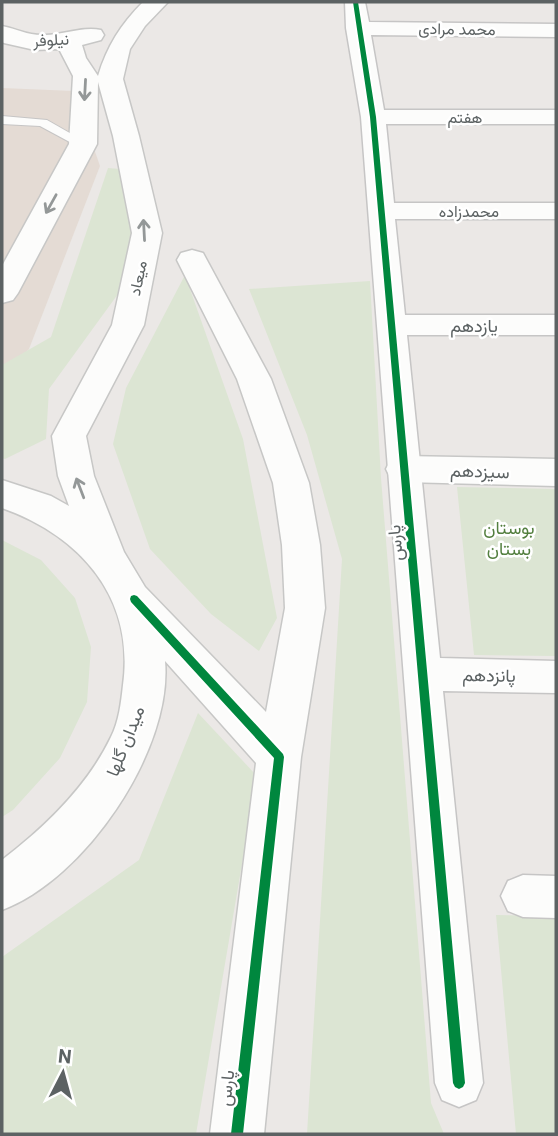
<svg xmlns="http://www.w3.org/2000/svg" width="558" height="1136" font-family="Roboto,Vazirmatn,sans-serif">
<style>
.commercial{fill:#e4dbd4}
.green{fill:#dce5d3}
.lines{fill:none;stroke-linecap:round;stroke-linejoin:round}
.lane-casing{stroke:#c6c5c5;stroke-width:2}
.street-casing{stroke:#c6c5c5;stroke-width:3}
.secondary-casing{stroke:#c7c7c6;stroke-width:3}
.lane{fill:#fcfcfb;fill-rule:evenodd}
.street{fill:#fcfcfb;fill-rule:evenodd}
.secondary{fill:#fcfcfb;fill-rule:evenodd}
.cycleway-casing{stroke:#fff;stroke-width:4}
.cycleway{fill:#00873e;fill-rule:evenodd}
.oneway{stroke:#949898}
.labels{text-anchor:middle;dominant-baseline:central;stroke-width:5;stroke-linejoin:round;paint-order:stroke}
.far-street-label{font-size:16px;fill:#5c6263;stroke:#fff}
.street-label{font-size:18px;fill:#5c6263;stroke:#fff}
.park-label{font-size:18px;fill:#537f3f;stroke:#fff}
</style>
<rect width="100%" height="100%" fill="#ebe8e6"/>
<path class="commercial" d="M2,88L74,91L100,166L29,349L2,377Z"/>
<path class="green" d="M108,168L120,169L138,206L126,283L49,389L46,439L5,459L2,458V365L51,337Z
M185,275L243,439L277,618L259,651L211,614L150,549L113,444L126,388Z
M370,281L381,478L431,1103L444,1134H307L342,559L307,435L249,289Z
M457,487L556,489V656L474,655Z
M2,540L41,560L75,598L91,647L87,702L60,758L13,810L2,817Z
M198,713L257,776L196,1134H2V957L139,860Z
M496,915L556,916V1134H516Z"/>
<g class="lines">
<g class="lane-casing">
<path id="lane" d="M2,116L47,120L89,144L79,147L40,126L2,124Z"/>
</g>
<g class="street-casing">
<path id="street" d="M345,2H365L369,22L556,24V37L371,35L384,110H556V124H386L394,203H556V219H395L405,315H556V335H407L440,658L556,661V693L443,691L483,1083L476,1100L459,1107L442,1100L435,1083L361,117L346,28Z
M523,875L556,876V918L523,917L508,911L501,896L508,881Z"/>
</g>
<g class="secondary-casing">
<path id="secondary" d="M143,2H168L145,26L130,49L123,79L139,136L162,233L144,325L86,436L94,476L124,552L145,587L266,712L285,608L282,545L273,483L237,379L177,260L181,253L192,250L203,253L271,379L309,483L320,545L325,608L301,757L264,1134H210L256,763L165,661C173,750 84,880 2,910V860C45,827 87,787 111,737C119,721 121,703 123,685C135,598 81,536 2,508V480L51,496L69,506L58,476L52,436L112,325L132,233L113,136L98,82L97,144L18,293L13,300L2,303V266L69,144L73,76L59,49L35,50L4,43L2,42V26C17,29 29,36 45,35C63,35 83,26 101,30L104,35L101,40L82,45L86,58L98,76C107,46 121,24 143,2Z
M404,456L556,459V486L404,482L391,479L386,469L391,459Z"/>
</g>
<use href="#lane" class="lane"/>
<use href="#street" class="street"/>
<use href="#secondary" class="secondary"/>
<g class="cycleway-casing">
<path id="cycleway" d="M353,2H358L376,117L465,1083L463,1087L459,1089L455,1087L453,1083L370,117Z
M134,595L137,596L283,754L284,757L243,1134H231L274,758L131,602L130,599L131,596Z"/>
</g>
<use href="#cycleway" class="cycleway"/>
</g>
<defs><path id="oneway-shaft" d="M-6 0H5M1.5-3L5.5 0L1.5 3" fill="none" stroke-width="1.6" stroke-linecap="round" stroke-linejoin="round" transform="scale(1.75)"/></defs>
<g class="oneway">
<use href="#oneway-shaft" transform="translate(85 90) rotate(93)"/>
<use href="#oneway-shaft" transform="translate(51 204) rotate(119)"/>
<use href="#oneway-shaft" transform="translate(144 230) rotate(-93)"/>
<use href="#oneway-shaft" transform="translate(80 488) rotate(-111)"/>
</g>
<g class="labels">
<g class="far-street-label">
<text transform="translate(457 29) rotate(1)">محمد مرادی</text>
<text transform="translate(51 40) rotate(-3)">نیلوفر</text>
<text x="465" y="117">هفتم</text>
<text x="469" y="211">محمدزاده</text>
<text transform="translate(138 278) rotate(-78)">میعاد</text>
</g>
<g class="street-label">
<text x="474" y="325">یازدهم</text>
<text transform="translate(480 471) rotate(2)">سیزدهم</text>
<text transform="translate(395 543) rotate(-95)">پارس</text>
<text transform="translate(489 675) rotate(1)">پانزدهم</text>
<text transform="translate(125 741) rotate(-68)">میدان گلها</text>
<text transform="translate(226 1088) rotate(-84)">پارس</text>
</g>
<g class="park-label">
<text x="509" y="527">بوستان<tspan x="509" dy="21">بستان</tspan></text>
</g>
</g>
<rect width="558" height="1136" fill="none" stroke="#5c6263" stroke-width="7"/>
<g transform="translate(63 1073) rotate(6)" stroke="#ffffff" stroke-width="5" paint-order="stroke">
<path d="M0-5L12 26L0 18L-12 26Z" fill="#5c6263"/>
<text y="-10" font-size="19" font-weight="bold" text-anchor="middle" fill="#5c6263">N</text>
</g>
</svg>
